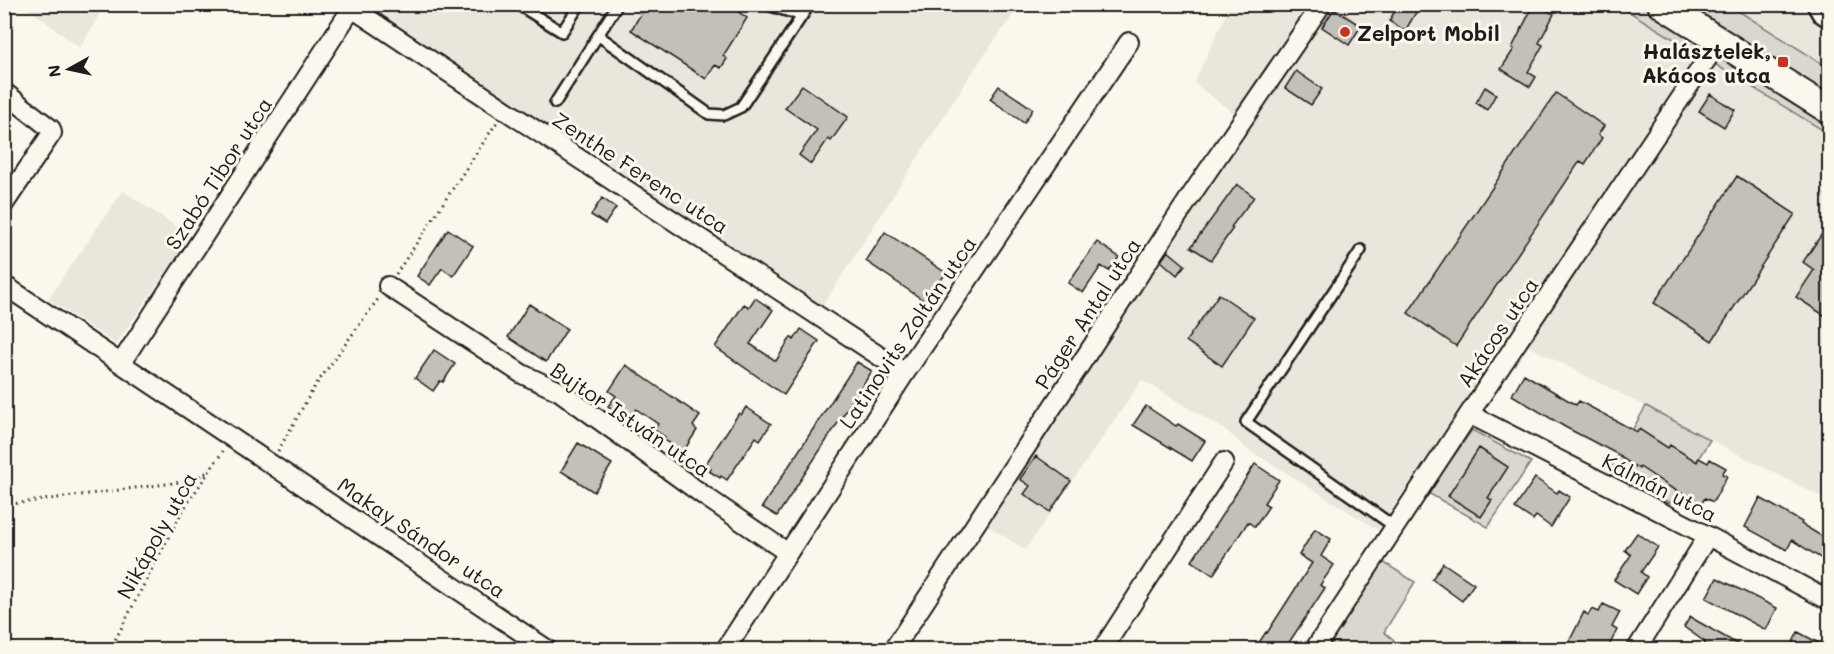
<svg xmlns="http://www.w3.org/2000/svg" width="1834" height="654" font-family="Mali,sans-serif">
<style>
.built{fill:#eae6dc}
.green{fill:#dad7ce;stroke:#7b7a75;stroke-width:1.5}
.building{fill:#c3c0b8;stroke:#1c1c1c;stroke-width:1.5}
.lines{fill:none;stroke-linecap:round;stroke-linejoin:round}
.service-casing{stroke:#1c1c1c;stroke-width:14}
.minor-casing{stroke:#1c1c1c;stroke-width:22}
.secondary-casing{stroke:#1c1c1c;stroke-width:30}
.path{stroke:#1c1c1c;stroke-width:3;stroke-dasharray:1.5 4.5;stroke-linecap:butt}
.service{stroke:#fbf7ec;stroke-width:9}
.minor{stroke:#fbf7ec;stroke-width:18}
.secondary{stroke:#fbf7ec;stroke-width:26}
.poi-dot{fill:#c8321e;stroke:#fbf7ec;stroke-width:2}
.labels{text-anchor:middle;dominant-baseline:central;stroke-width:6;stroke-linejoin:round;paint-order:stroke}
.poi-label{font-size:21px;font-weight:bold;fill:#1c1c1c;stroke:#fbf7ec;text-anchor:start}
.street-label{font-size:21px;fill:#1c1c1c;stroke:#fbf7ec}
</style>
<rect width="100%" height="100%" fill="#fbf7ec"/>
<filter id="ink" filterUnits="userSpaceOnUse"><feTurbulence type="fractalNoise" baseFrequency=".0167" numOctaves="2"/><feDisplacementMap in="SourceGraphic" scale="12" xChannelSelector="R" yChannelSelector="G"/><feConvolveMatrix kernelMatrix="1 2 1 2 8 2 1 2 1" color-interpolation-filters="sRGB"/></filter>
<g filter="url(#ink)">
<path class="built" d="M24,5H105L80,48Z
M364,5H1020L971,74L822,307L502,101Z
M1220,5H1618L1829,134V501L1530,347L1511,334L1378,530L1246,448L1227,431L1142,380L1025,550L972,515L1240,118L1194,83L1228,10Z
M1729,5H1829V68L1759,23Z
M123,191L191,236L116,344L48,299Z"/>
<path class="green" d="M1618,5H1729L1829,68V134Z
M1646,406L1710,440L1670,503L1609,471Z
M1472,430L1531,462L1488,527L1428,493Z
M1383,562L1415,582L1384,632L1394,640L1388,649H1327Z"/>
<path class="building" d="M647,4H727L747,18L723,56L727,59L721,68L715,65L706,79L631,30Z
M1399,4H1421L1405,31L1389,21Z
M1534,4L1554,14L1539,43L1543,45L1528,72L1536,77L1530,87L1501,69L1514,49L1512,48Z
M1334,9L1361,26L1349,45L1322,27Z
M1296,71L1322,89L1311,105L1285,88Z
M802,85L848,117L831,141L828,139L811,164L799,155L817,130L785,108Z
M999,86L1033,109L1024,123L990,99Z
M1485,87L1496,94L1487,110L1476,103Z
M1556,93L1604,126L1598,135L1602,138L1585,164L1580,161L1456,346L1408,313Z
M1710,94L1735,110L1724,127L1699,111Z
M1737,176L1795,214L1712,341L1654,303Z
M1237,184L1254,197L1231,227L1233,228L1211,260L1191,247Z
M602,198L616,208L605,224L591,215Z
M1830,222V319L1796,297L1814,270L1803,262Z
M448,229L473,246L453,276L442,268L430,285L417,276Z
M885,232L946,273L926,302L866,261Z
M1097,242L1119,257L1109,271L1101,266L1083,293L1068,283Z
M1168,251L1185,265L1177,275L1161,261Z
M1219,294L1254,318L1222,366L1186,341Z
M755,298L773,310L750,344L776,361L791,337L794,340L801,329L819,341L784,395L715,347L744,304L749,307Z
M529,304L567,329L546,362L508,337Z
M434,350L455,364L443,382L440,381L433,391L415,378Z
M857,362L872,371L777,516L762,507Z
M626,365L700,416L693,426L697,430L683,452L663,439L665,437L654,430L658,424L636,409L629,420L608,406L616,396L609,391Z
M1524,374L1576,405L1579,401L1637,432L1639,429L1668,448L1670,445L1697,462L1699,458L1708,463L1710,459L1726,468L1722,474L1727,476L1713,502L1705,498L1701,504L1670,487L1640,467L1639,469L1620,457L1621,456L1565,427L1512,395Z
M1146,406L1176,426L1178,424L1205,441L1192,461L1133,425Z
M746,407L771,424L760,440L756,437L727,480L721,476L720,478L709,471L711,469L705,465L739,413L741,415Z
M578,443L612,464L594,492L561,471Z
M1479,448L1508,467L1488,498L1492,500L1481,517L1448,496Z
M1036,456L1071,481L1050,512L1024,494L1030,486L1020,479Z
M1255,464L1279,480L1264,503L1269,506L1255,527L1248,522L1213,575L1192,561Z
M1535,478L1557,493L1559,490L1570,497L1551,527L1536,516L1533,520L1515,508Z
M1760,498L1802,522L1801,524L1830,541V564L1792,540L1787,550L1745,527Z
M1315,529L1331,539L1321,556L1334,565L1320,585L1325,588L1284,650H1254L1266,632L1267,633L1312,563L1299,555Z
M1637,533L1658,547L1641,572L1647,577L1636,594L1614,580L1631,555L1625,550Z
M1443,563L1474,584L1462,601L1432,579Z
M1717,578L1777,608L1766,630L1706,598Z
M1603,604L1620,612L1612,627L1617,630L1607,650H1565L1584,612L1588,615L1592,609L1599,612Z
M1690,617L1748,650H1701L1705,642L1684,627Z
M1798,632L1830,649V650H1789Z"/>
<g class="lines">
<g class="service-casing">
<path id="service" d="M517,4L562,32L580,4
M765,4L802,16
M1811,4L1818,16L1830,24
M599,36L709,114L724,115L741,107L810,4
M555,103L618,4
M1361,250L1246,422L1395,527"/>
</g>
<g class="minor-casing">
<path id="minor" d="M4,92L51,129L52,133L4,204
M4,285L548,650
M388,286L522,374L559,391L706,497L788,553
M121,363L352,8L505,110L905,373
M1469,414L1708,536L1830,601
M725,650L905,373L1129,42
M893,650L1194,191L1322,4
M1102,650L1224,462
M1314,650L1469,414L1719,41
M1636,650L1708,536"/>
</g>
<g class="secondary-casing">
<path id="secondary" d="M1661,4L1830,111"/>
</g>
<path class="path" d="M396,274L497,122
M278,451L315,386L378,299
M4,505L189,481L208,472
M110,650L181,513L223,451"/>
<use href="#service" class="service"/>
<use href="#minor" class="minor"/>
<use href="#secondary" class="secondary"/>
</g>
</g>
<g class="poi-dot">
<circle cx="1345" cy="32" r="6"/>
<rect x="1777" y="56" width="12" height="12" rx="3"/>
</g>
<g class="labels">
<g class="poi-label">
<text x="1357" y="32">Zelport Mobil</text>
<text x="1771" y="50" text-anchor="end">Halásztelek,<tspan x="1771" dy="24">Akácos utca</tspan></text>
</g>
<g class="street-label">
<text transform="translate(641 172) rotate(33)">Zenthe Ferenc utca</text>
<text transform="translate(218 173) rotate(-57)">Szabó Tibor utca</text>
<text transform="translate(1087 313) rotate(-57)">Páger Antal utca</text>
<text transform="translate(907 332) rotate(-56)">Latinovits Zoltán utca</text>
<text transform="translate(1497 332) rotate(-56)">Akácos utca</text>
<text transform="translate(631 419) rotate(34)">Bujtor István utca</text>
<text transform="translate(1660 487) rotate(27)">Kálmán utca</text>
<text transform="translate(156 535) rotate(-61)">Nikápoly utca</text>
<text transform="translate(422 537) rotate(34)">Makay Sándor utca</text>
</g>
</g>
<rect width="1834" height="654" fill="none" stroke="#fbf7ec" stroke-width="24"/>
<rect x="12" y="12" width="1810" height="630" fill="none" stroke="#1c1c1c" stroke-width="2" filter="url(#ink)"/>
<g transform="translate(69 69) rotate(262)" stroke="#fbf7ec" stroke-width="4.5" paint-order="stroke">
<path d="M0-4.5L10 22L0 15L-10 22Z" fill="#1c1c1c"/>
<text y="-9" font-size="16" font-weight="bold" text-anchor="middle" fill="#1c1c1c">N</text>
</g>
</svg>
